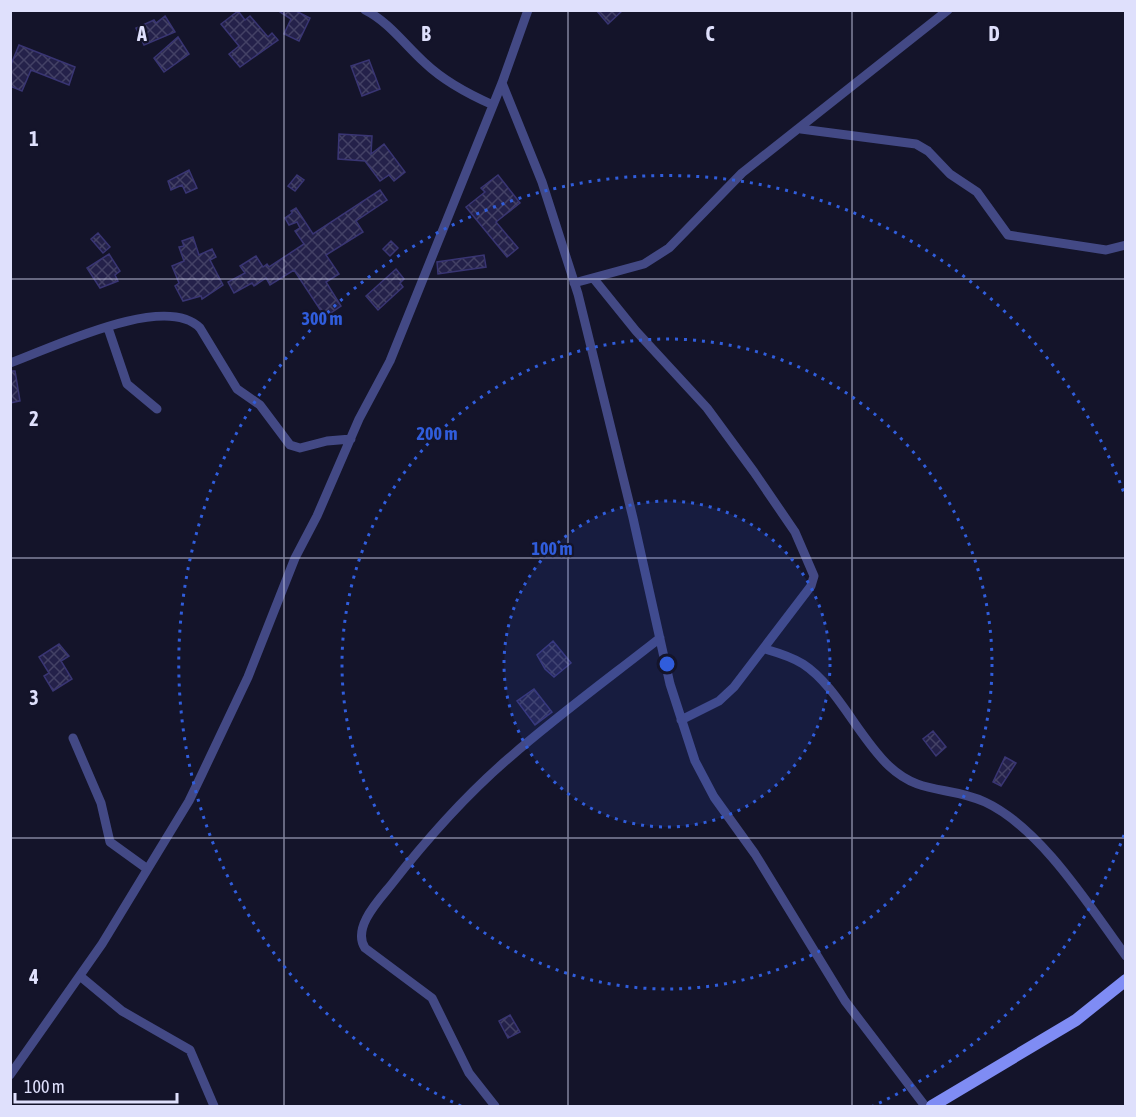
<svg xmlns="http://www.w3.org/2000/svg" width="1136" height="1117" font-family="'Asap Condensed',sans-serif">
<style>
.building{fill:url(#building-cross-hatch);stroke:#393573;stroke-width:1.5}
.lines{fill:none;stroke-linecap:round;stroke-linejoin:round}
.minor{stroke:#434985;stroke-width:9}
.secondary{stroke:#7f8cf4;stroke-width:12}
.grid{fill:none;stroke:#dfe0fc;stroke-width:1.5;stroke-opacity:0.55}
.ring{fill:none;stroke:#305ddc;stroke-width:3;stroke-dasharray:3 6}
.grid-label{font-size:20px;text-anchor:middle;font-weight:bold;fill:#dfe0fc;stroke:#14142a;stroke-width:4.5;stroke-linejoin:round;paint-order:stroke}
.centre{fill:#305ddc;stroke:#14142a;stroke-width:3}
.ring-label{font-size:18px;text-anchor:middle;font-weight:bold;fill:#305ddc;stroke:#14142a;stroke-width:4.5;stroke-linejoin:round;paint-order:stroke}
</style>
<defs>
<pattern id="building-cross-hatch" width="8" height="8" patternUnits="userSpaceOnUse" patternTransform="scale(1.5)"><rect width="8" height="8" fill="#24214a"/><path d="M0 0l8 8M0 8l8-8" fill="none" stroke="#434165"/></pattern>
</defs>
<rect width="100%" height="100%" fill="#14142a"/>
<path class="building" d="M277,10H294L310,18L299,41L284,34L291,19Z
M596,10H623L608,24Z
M238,11L245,20L250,16L268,37L272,33L278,40L240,67L229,54L239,46L221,24Z
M165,16L175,32L144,45L136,28L154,20L156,23Z
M178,37L189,54L164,72L154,58Z
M19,45L75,67L69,85L31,70L22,91L10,86V67Z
M369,60L380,89L362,96L351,66Z
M339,134L372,136L371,154L384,144L405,172L394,181L389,175L380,181L365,161L338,159Z
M189,170L197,188L186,193L182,185L171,190L168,181Z
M297,175L304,180L295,191L288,186Z
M498,175L520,203L496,222L518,248L507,257L466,207L485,192L481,188Z
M380,190L387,200L356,221L363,232L326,255L339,274L326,282L341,306L325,317L294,270L270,285L266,278L254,286L252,283L234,293L228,282L245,273L240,266L256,256L263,267L267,264L269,267L304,244L295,231L300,228L297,222L289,225L285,218L292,213L291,211L296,208L313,234Z
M98,233L110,247L103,253L91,239Z
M193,237L199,255L212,249L216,257L210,260L223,285L202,299L201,296L183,301L175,286L179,283L172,266L184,261L179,247L184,246L182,241Z
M391,241L398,248L390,256L383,249Z
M109,254L120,271L115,275L118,281L100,288L87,268Z
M484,255L486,267L438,274L437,262Z
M396,269L404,279L400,283L403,287L378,310L366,296Z
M10,371H15L20,401L10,403Z
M553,641L571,663L554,677L545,669L537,655Z
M59,644L69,656L61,661L72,679L53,691L44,676L49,673L39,657Z
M534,689L552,712L535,725L517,701Z
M933,731L946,747L936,756L923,739Z
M1005,757L1016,763L1001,786L993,782Z
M510,1015L520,1032L508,1038L499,1021Z"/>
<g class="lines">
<path class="minor" d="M365,10C389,22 405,45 425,63C445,82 468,94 493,105
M502,83L542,182L578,294L633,518L670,684L695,761L714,797L755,854L845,1001L925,1106
M801,129L916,144L928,151L950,174L977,192L1008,235L1106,250L1126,245
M594,279L636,331L707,408L754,472L795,532L814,576L811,586L734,687L719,701L681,720
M574,283L644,264L669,248L742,173L948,10
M108,328L127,384L157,409
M10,363C52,348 165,292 200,328L237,389L260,405L290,445L300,448L327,441L351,439
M765,649C779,653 792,657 803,664C837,686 859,738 889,766C921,796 948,785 985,802C1041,828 1090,907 1126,956
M73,738L101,803L110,842L146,868
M80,976L122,1011L190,1050L214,1106
M10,1075L102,944L189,801L202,774L248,677L295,558L317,516L359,419L390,361L502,83L528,10
M495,1106L469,1073L432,998L365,948C352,928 378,901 391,885C426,840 465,796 509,758C557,716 609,678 660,638"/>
<path class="secondary" d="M932,1106L1076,1020L1126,980"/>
</g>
<path class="grid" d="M284,10V1106M568,10V1106M852,10V1106M10,279H1126M10,558H1126M10,838H1126"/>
<circle cx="667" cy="664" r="163" fill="#305ddc" fill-opacity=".12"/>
<g class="ring">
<circle cx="667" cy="664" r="163"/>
<circle cx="667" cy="664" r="325"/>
<path d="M1124 835A488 488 0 0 1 873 1106M461 1106A488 488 0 1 1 1124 493"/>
</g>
<g class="grid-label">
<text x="142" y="41">A</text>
<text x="426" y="41">B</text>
<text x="710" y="41">C</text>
<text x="994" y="41">D</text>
<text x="34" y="146">1</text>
<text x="34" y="426">2</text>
<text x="34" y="705">3</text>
<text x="34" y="984">4</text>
</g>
<circle cx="667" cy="664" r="9" class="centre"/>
<g class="ring-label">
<text x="322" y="325">300 m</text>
<text x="437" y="440">200 m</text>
<text x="552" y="555">100 m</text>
</g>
<rect width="1136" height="1117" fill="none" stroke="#dfe0fc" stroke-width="24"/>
<path d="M15 1093v9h162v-9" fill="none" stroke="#dfe0fc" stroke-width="3"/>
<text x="24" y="1093" font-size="18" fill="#dfe0fc" stroke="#14142a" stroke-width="4.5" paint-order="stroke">100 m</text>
</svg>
